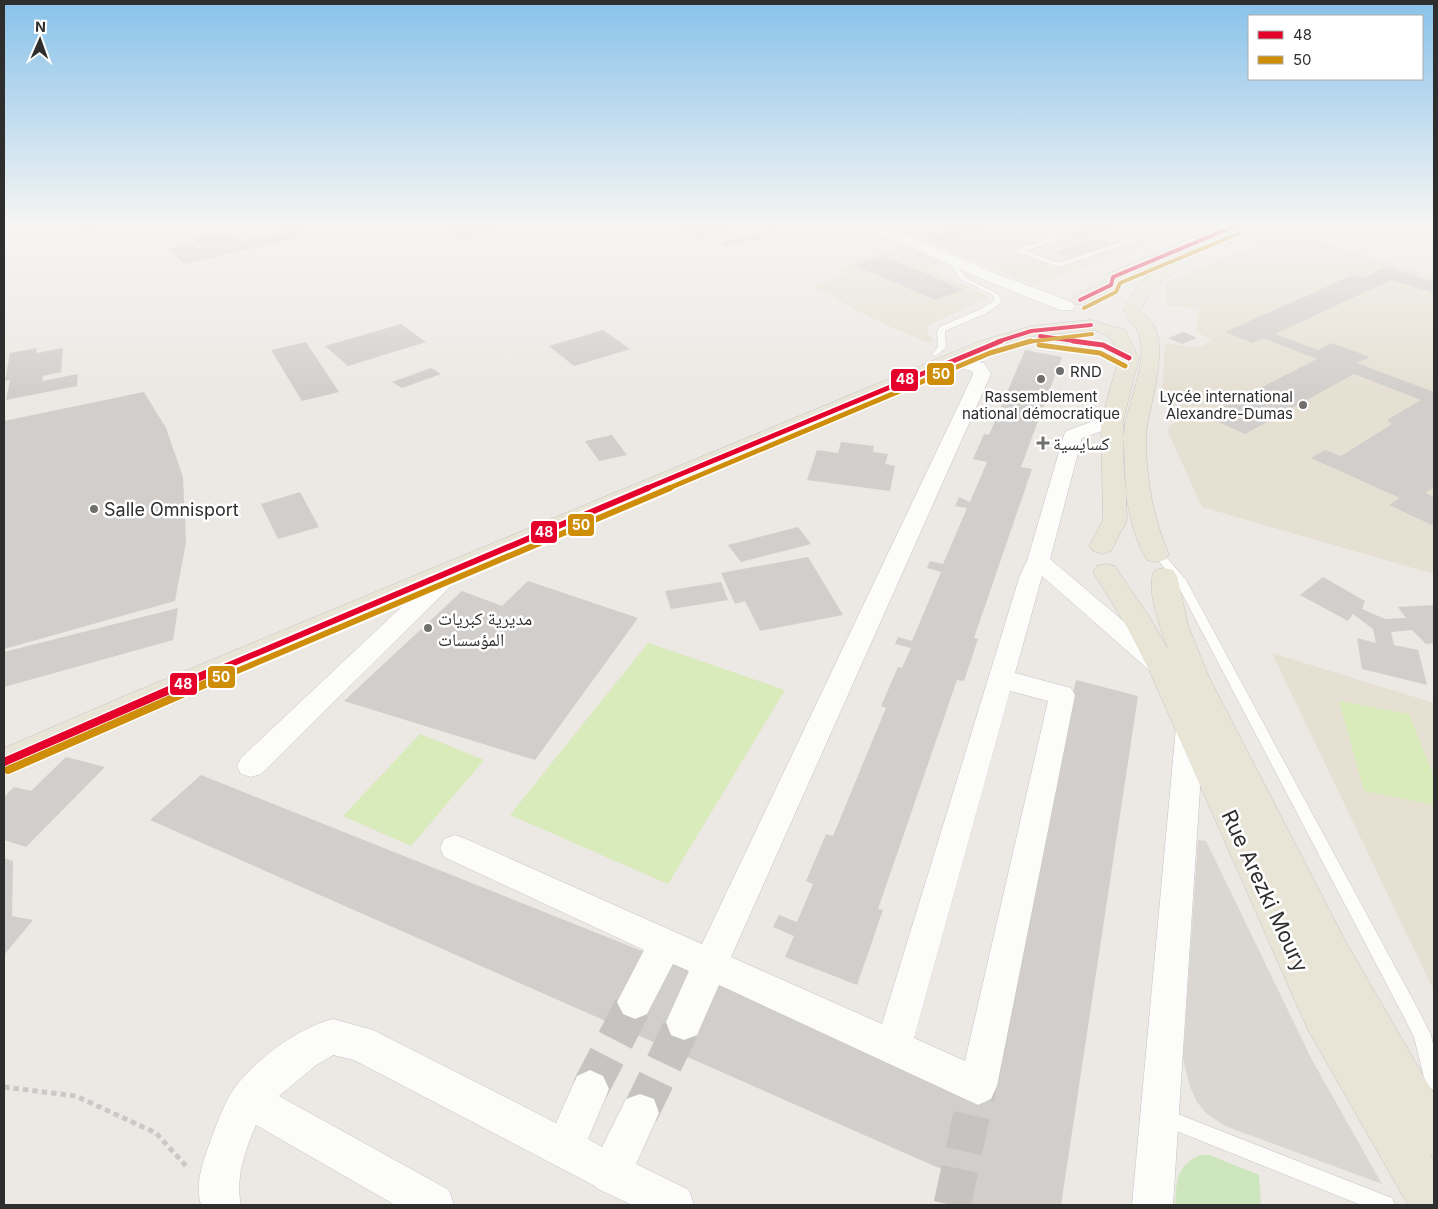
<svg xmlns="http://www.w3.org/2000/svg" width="1438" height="1209" font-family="Inter,'Noto Naskh Arabic',sans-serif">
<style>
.education{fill:#e6e0d3}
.green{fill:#cee6be}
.pitch{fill:#d9eabb}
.plaza{fill:#dad6d2}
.building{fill:#d1cecb}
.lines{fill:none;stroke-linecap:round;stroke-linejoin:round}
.minor-tunnel{stroke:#c6c3c0;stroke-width:37;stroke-dasharray:37 18;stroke-linecap:butt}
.service-casing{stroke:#c5c4c5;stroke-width:1}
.minor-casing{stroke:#c5c4c5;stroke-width:1}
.tertiary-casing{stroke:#c5c4c5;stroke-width:1}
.primary-casing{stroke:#c6c5c4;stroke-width:1}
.path{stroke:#c9c9c8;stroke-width:5;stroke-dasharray:5.5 4;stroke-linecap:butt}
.service{fill:#fcfcfb;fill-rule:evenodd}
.minor{fill:#fcfcfb;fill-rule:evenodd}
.tertiary{fill:#fcfcfb;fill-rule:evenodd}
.primary{fill:#e8e4d6;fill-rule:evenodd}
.bus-1-far3-casing{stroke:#fff;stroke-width:6}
.bus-1-far2-casing{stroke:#fff;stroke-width:8}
.bus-1-far1-casing{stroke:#fff;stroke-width:10}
.bus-1-casing{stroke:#fff;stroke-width:11}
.bus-2-far3-casing{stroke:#fff;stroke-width:6}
.bus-2-far2-casing{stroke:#fff;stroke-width:8}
.bus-2-far1-casing{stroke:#fff;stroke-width:10}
.bus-2-casing{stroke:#fff;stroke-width:11}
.bus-1-far3{stroke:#e4002b;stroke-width:4}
.bus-1-far2{stroke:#e4002b;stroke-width:5}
.bus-1-far1{stroke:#e4002b;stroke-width:6}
.bus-1{stroke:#e4002b;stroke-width:8}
.bus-2-far3{stroke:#cf8e09;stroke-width:4}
.bus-2-far2{stroke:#cf8e09;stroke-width:5}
.bus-2-far1{stroke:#cf8e09;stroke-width:6}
.bus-2{stroke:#cf8e09;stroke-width:8}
.poi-dot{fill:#706f6e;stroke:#fff;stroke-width:2}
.labels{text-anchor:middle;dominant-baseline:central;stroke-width:5;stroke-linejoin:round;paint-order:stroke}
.far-poi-label{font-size:15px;fill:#2e2e2e;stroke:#fff;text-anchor:start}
.poi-label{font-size:18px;fill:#2e2e2e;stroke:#fff;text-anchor:start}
.near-street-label{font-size:21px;fill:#2e2e2e;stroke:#fff}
.line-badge{stroke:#fff;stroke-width:2}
.badge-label{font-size:14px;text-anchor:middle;font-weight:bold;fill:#fff}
</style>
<rect width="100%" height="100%" fill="#ece8e4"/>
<path class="education" d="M888,225H1203L1037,284L1023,281Z
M1287,231L1421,273L1434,274V574L1202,507L1167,430L1181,414L1162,395L1165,343L1194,347L1203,346L1211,339L1196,332L1199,309L1166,305L1165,283Z
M904,246L943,263L929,270L984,294L988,298L929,325L927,333L935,341L928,343L871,318L813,286L845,275L836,269Z
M1272,653L1434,703V991Z"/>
<path class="green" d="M1200,1155H1209L1259,1175L1261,1205H1175C1177,1181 1175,1167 1200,1155Z"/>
<path class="pitch" d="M648,643L785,690L668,884L510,815Z
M1339,701L1409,714L1434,777V805L1364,791Z
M420,734L484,760L411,846L343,816Z"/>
<path class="plaza" d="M1198,840L1206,841L1312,1060L1382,1184L1225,1126L1206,1113L1197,1102L1190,1087L1183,1059Z"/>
<path class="building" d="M82,225H96L100,229L83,233L75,226Z
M294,225L329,226L296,233L301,237L184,264L169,248L191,244L196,248L201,247L190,236L227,228L242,241L283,232L278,228Z
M458,225H493L503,230L463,240L443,229Z
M668,225H728L738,230L708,235L712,237L697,241Z
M771,225H797L774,232L763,227Z
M955,225H990L995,227L941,243L921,235Z
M1098,225L1118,228L1079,240L1065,235Z
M767,231L776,235L726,247L718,243Z
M1097,238L1112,244L1069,258L1054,252Z
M884,256L964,290L935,300L855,265Z
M1386,267L1434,282V293L1391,280L1275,334L1318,350L1332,343L1370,357L1357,363L1434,392V487L1425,493L1434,497V526L1389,505L1400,498L1311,458L1325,450L1341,456L1392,424L1387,420L1421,400L1354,374L1245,434L1205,416L1317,359L1263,338L1253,343L1225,332L1353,275L1363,278Z
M401,324L426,342L348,366L325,346Z
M603,330L630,349L574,366L549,346Z
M1184,332L1197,338L1182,344L1168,338Z
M306,342L339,392L302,401L271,350Z
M37,348L36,353L63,348L61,372L43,376L42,381L78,374L77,386L6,400L10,380L5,381L10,353Z
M1025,350L1062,357L1021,467L1032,469L974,638L978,639L964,681L957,680L878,909L883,910L857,985L785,957L794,936L773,927L779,915L797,922L813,884L806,881L826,834L833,836L886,708L881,706L898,667L902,668L911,648L895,644L898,637L912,641L941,572L927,568L930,561L943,564L967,508L955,506L959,497L970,502L987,462L973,459L984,434L989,435Z
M431,368L441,374L402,388L392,382Z
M144,392L166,428L183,477L186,542L175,601L4,649V421Z
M612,435L627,455L599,461L585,441Z
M841,442L874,446L873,452L888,454L885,464L895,466L890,491L807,480L817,450L838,453Z
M300,492L319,527L278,539L261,504Z
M798,527L811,544L741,562L728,545Z
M808,557L843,615L760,631L745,601L735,604L721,573Z
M1323,577L1365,601L1362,609L1385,619L1406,618L1398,607L1434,605V643L1426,644L1412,630L1391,632L1394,645L1418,650L1427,685L1362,669L1357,638L1376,643L1373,629L1353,614L1348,621L1300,595Z
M528,581L638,618L535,760L344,701L462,591L502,606Z
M721,582L728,600L671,609L665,591Z
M178,608L173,640L4,687V652Z
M1076,680L1138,696L1061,1205H950L957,1176L150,820L201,775L985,1088Z
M66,757L105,767L26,847L4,840V797L14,787L31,791Z
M4,858L13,861L12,916L33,920L4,955Z"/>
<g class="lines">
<path class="minor-tunnel" d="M590,1089L635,1002
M640,1113L684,1022
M952,1205L978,1086"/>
<g class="service-casing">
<path id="service" d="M1052,225H1061L1046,230L1062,236V238L1025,251L1059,263L1158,230L1163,231L1059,267L1017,252V250L1054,237L1037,230Z
M948,258H952L966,278L999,295L1002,302L985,314L947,330L945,331L946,347L936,356L932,354L938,347L937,331L941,326L979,310L994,301V297L991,294L962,280L947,259Z
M1162,556L1166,557L1186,580L1419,1011L1431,1035L1434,1049V1090L1428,1087L1425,1081L1414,1037L1407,1023L1176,582L1157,559Z
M1165,1109L1392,1198L1395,1205H1361L1159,1124L1156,1118L1159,1112Z"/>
</g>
<g class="minor-casing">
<path id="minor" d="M1406,225L1434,226V234L1407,228Z
M951,356L984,363L991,374L731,957L882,1024L1020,575L1027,561L1064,435L1066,431L1105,417H1119L1121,421L1119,425L1082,438L1050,559L1167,658L1171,664L1167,670L1158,673L1149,670L1042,576L1015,673L1071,688L1075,695L997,1086L991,1099L978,1105L719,985L697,1035L684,1040L671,1035L666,1022L689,971L673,964L647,1014L635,1019L623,1014L617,1002L644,950L444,857L440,848L444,839L455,835L466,839L702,944L971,379L973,374L972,371L945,365L943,361L945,357ZM1010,691L1048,701L965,1061L914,1038Z
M455,562L463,564L466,569L463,574L261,774L251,777L241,774L237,766L241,758L447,564Z
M1190,717L1200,720L1204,727L1173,1205H1132L1176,727L1180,720Z
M333,1019L373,1030L556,1123L577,1076L590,1070L603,1076L609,1089L588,1139L602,1147L626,1099L640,1094L654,1099L659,1113L636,1164L689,1190L694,1205H632L596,1188L595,1186L354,1060L333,1055L315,1066L279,1096L449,1190L454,1205H395L256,1125C245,1150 235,1179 241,1205H201C195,1185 202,1164 209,1145C216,1126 224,1102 236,1086C259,1057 298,1028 333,1019Z"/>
</g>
<g class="tertiary-casing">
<path id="tertiary" d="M864,225H883L997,274L1072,302L1075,306L1072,310H1060L985,280L866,228Z"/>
</g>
<g class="primary-casing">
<path id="primary" d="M1225,225H1244L1243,228L1249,225H1268L1266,228L1227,245H1217L1214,242L1216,239L1121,280L1117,289C1104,295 1088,307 1074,304L1071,300L1074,296L1103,282L1107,274Z
M1183,255L1191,260L1189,263L1158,283L1150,292L1139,313C1180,327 1146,409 1146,438C1146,478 1153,518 1169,554L1165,560L1156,562L1147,560C1126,528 1120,461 1125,424C1130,399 1150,354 1137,330C1135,326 1130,322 1127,318L1129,315L1123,311C1136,286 1153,263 1183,255Z
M1091,320L1125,330L1139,358L1123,421L1127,520L1111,551L1102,554L1093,551L1089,546L1103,520L1101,421L1119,358L1111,338L1094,330L1033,336L994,349L4,775V748L127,695L980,341L1031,326Z
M1106,564L1115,566L1152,621L1169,651C1162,633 1144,587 1155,570L1164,568L1173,570L1177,576L1188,625L1209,677L1347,944L1434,1094V1157L1430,1155L1434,1161V1205H1408L1307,1028L1150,672L1128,629L1093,572L1097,566Z"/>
</g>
<path class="path" d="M4,1087L76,1096L156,1133L187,1167"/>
<use href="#service" class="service"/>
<use href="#minor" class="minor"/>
<use href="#tertiary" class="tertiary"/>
<use href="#primary" class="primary"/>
<g class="bus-1-far3-casing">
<path id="bus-1-far3" d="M1080,300L1111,285L1113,277L1237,225
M1040,336L1081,342
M997,342L1031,331L1091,325"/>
</g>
<g class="bus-1-far2-casing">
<path id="bus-1-far2" d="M1073,341L1103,345L1129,358
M645,489L1001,341"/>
</g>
<g class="bus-1-far1-casing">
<path id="bus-1-far1" d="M203,676L648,488"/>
</g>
<g class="bus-1-casing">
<path id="bus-1" d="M4,762L206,674"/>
</g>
<g class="bus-2-far3-casing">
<path id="bus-2-far3" d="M1084,308L1116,292L1120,283L1240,233
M1027,342L1092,334"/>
</g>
<g class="bus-2-far2-casing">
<path id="bus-2-far2" d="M1039,345L1100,353L1125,366
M667,489L990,353L1031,341"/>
</g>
<g class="bus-2-far1-casing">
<path id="bus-2-far1" d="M225,676L670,488"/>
</g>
<g class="bus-2-casing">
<path id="bus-2" d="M8,770L228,674"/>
</g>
<use href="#bus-1-far3" class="bus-1-far3"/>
<use href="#bus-1-far2" class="bus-1-far2"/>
<use href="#bus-1-far1" class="bus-1-far1"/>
<use href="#bus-1" class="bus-1"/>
<use href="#bus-2-far3" class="bus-2-far3"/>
<use href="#bus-2-far2" class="bus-2-far2"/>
<use href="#bus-2-far1" class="bus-2-far1"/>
<use href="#bus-2" class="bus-2"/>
</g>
<linearGradient id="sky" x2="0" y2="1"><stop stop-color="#88c2ea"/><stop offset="0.57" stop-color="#f6f5f3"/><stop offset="1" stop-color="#f6f5f3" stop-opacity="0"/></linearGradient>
<rect width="1438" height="394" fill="url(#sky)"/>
<g class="poi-dot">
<circle cx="1060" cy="371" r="5"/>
<circle cx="1041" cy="379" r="5"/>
<circle cx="1303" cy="405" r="5"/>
<path d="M1040.5 435.5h5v5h5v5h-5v5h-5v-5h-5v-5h5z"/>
<circle cx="94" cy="509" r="5"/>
<circle cx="428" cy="628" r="5"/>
</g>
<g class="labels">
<g class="far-poi-label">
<text x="1070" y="371">RND</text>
<text x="1041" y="396" text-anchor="middle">Rassemblement<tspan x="1041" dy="17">national démocratique</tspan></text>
<text x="1293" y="396" text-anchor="end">Lycée international<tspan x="1293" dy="17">Alexandre-Dumas</tspan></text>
</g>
<g class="poi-label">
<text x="1053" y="443">كسايسية</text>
<text x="104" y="509">Salle Omnisport</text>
<text x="438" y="618">مديرية كبريات<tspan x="438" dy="21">المؤسسات</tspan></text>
</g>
<g class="near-street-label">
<text transform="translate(1265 891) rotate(65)">Rue Arezki Moury</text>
</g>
</g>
<g class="line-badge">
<rect x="926" y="362" width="29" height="24" rx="5" fill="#cf8e09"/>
<rect x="890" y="368" width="29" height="24" rx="5" fill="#e4002b"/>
<rect x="567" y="513" width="28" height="24" rx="5" fill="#cf8e09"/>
<rect x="530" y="520" width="28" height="24" rx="5" fill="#e4002b"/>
<rect x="207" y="665" width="29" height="24" rx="5" fill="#cf8e09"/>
<rect x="169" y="672" width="29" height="24" rx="5" fill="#e4002b"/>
</g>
<g class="badge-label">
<text x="941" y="379">50</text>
<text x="905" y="384">48</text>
<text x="581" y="530">50</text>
<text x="544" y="537">48</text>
<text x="221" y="682">50</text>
<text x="183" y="689">48</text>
</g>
<rect width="1438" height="1209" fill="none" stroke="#2e2e2e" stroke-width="10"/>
<rect x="1248" y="15" width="175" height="65" fill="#ffffff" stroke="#ababab"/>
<rect x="1258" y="31" width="25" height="8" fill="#e4002b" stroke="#ababab"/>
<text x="1293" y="40" font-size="15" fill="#2e2e2e">48</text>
<rect x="1258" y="56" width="25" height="8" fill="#cf8e09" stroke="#ababab"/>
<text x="1293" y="65" font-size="15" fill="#2e2e2e">50</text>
<g transform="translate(40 40) rotate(2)" stroke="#ffffff" stroke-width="4" paint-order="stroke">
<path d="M0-4L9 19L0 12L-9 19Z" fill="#2e2e2e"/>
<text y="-8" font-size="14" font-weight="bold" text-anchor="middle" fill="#2e2e2e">N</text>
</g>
</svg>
